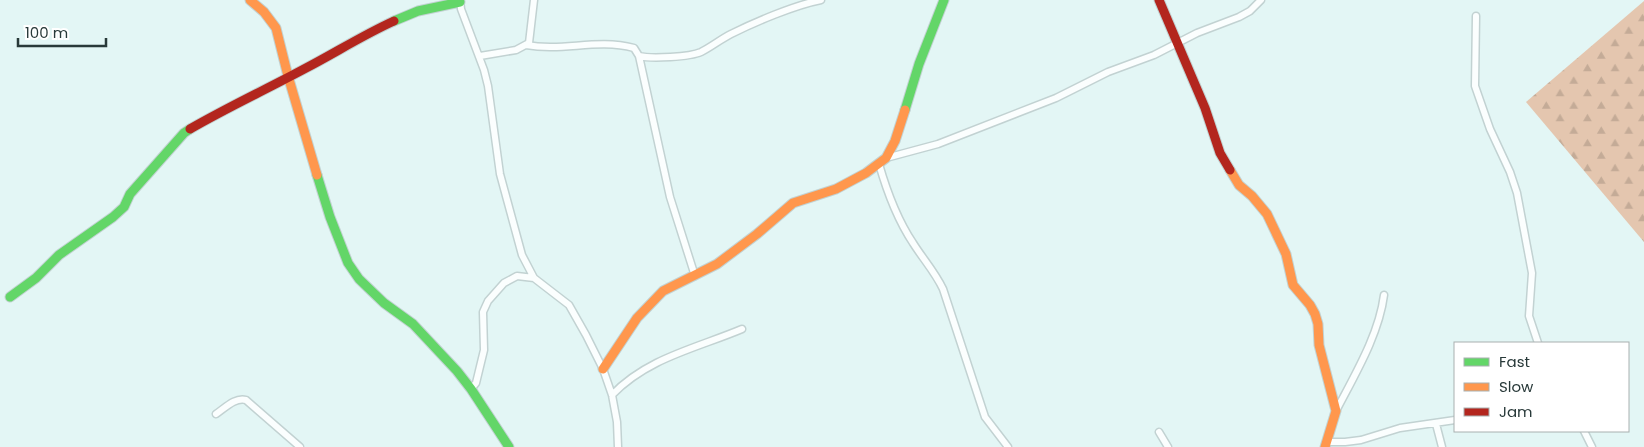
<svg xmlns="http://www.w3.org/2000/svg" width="1644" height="447" font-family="Poppins,sans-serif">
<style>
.forest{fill:url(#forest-firs)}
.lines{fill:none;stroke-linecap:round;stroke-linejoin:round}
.street-casing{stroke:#c2d2d2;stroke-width:9}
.fast-casing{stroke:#c2d2d2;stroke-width:11}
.slow-casing{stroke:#c2d2d2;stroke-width:11}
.jam-casing{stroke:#c2d2d2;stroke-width:11}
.street{stroke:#fbfefe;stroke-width:6}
.fast{stroke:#63d668;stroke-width:9}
.slow{stroke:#ff974d;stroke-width:9}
.jam{stroke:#b3261e;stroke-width:9}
</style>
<defs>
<pattern id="forest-firs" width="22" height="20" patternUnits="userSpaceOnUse" patternTransform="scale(1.25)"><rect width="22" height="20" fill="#e4c6af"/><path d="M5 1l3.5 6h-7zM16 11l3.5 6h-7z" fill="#c4ab97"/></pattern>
</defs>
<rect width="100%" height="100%" fill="#e3f6f5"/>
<path class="forest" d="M1644,1V242L1526,102Z"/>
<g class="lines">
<g class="street-casing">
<path id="street" d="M460,0L461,9L484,70L488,86L500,174L522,255L534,278L569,305L586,335L603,369L612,395L617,422L618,447
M1476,16L1475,86L1490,129L1510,172L1517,193L1532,273L1529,316L1538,343
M526,45C564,52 596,38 634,48L639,56C651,59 690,57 701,52C711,47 721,39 731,34C755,22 795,5 821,0
M480,56L516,50L529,43L534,0
M639,56L670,197L695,276
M886,158L938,144L1056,98L1108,72L1154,55L1197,33L1239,17L1250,11L1261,0
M879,164C887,192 897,219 913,243C923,259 935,272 943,289L985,417L1008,447
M471,389L476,383L484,350L483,312L488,301L504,283L517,276L534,278
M612,395C647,358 697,348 742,329
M1336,411C1354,376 1379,335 1384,295
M216,414C225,408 235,397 246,400L300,447
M1436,424L1442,447
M1584,431L1592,447
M1159,432L1168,447
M1327,442H1345L1361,440L1400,428L1455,420"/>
</g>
<g class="fast-casing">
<path id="fast" d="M394,21L418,11L460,2
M905,110L919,64L944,0
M317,175L330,217L348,263L359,279L384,303L413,324L457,371L471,389L509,447
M10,297L36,278L59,255L113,217L124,207L130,194L184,133L190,129"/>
</g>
<g class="slow-casing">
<path id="slow" d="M250,0L264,12L276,28L288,76L317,175
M1230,170L1239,185L1252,196L1267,214L1286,254L1293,285L1310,305L1315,314L1318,324L1319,345L1336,411L1325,447
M603,369L637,318L663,291L717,264L757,234L793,203L836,189L866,173L886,158L895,141L905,110"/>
</g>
<g class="jam-casing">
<path id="jam" d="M1159,0L1205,108L1220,153L1230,170
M190,129C228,107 267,89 306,68C335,53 363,35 394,21"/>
</g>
<use href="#street" class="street"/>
<use href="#fast" class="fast"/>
<use href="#slow" class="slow"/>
<use href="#jam" class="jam"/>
</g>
<rect x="1454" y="342" width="175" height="90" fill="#ffffff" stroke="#a9b0b0"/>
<rect x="1464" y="358" width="25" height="8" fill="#63d668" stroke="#a9b0b0"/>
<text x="1499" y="367" font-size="15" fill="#283939">Fast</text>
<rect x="1464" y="383" width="25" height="8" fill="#ff974d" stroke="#a9b0b0"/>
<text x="1499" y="392" font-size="15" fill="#283939">Slow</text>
<rect x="1464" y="408" width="25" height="8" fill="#b3261e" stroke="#a9b0b0"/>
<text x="1499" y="417" font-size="15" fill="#283939">Jam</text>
<path d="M18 38v8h88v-8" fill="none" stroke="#283939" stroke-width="2.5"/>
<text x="25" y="38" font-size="15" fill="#283939" stroke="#ffffff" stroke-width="4" paint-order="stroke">100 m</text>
</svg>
